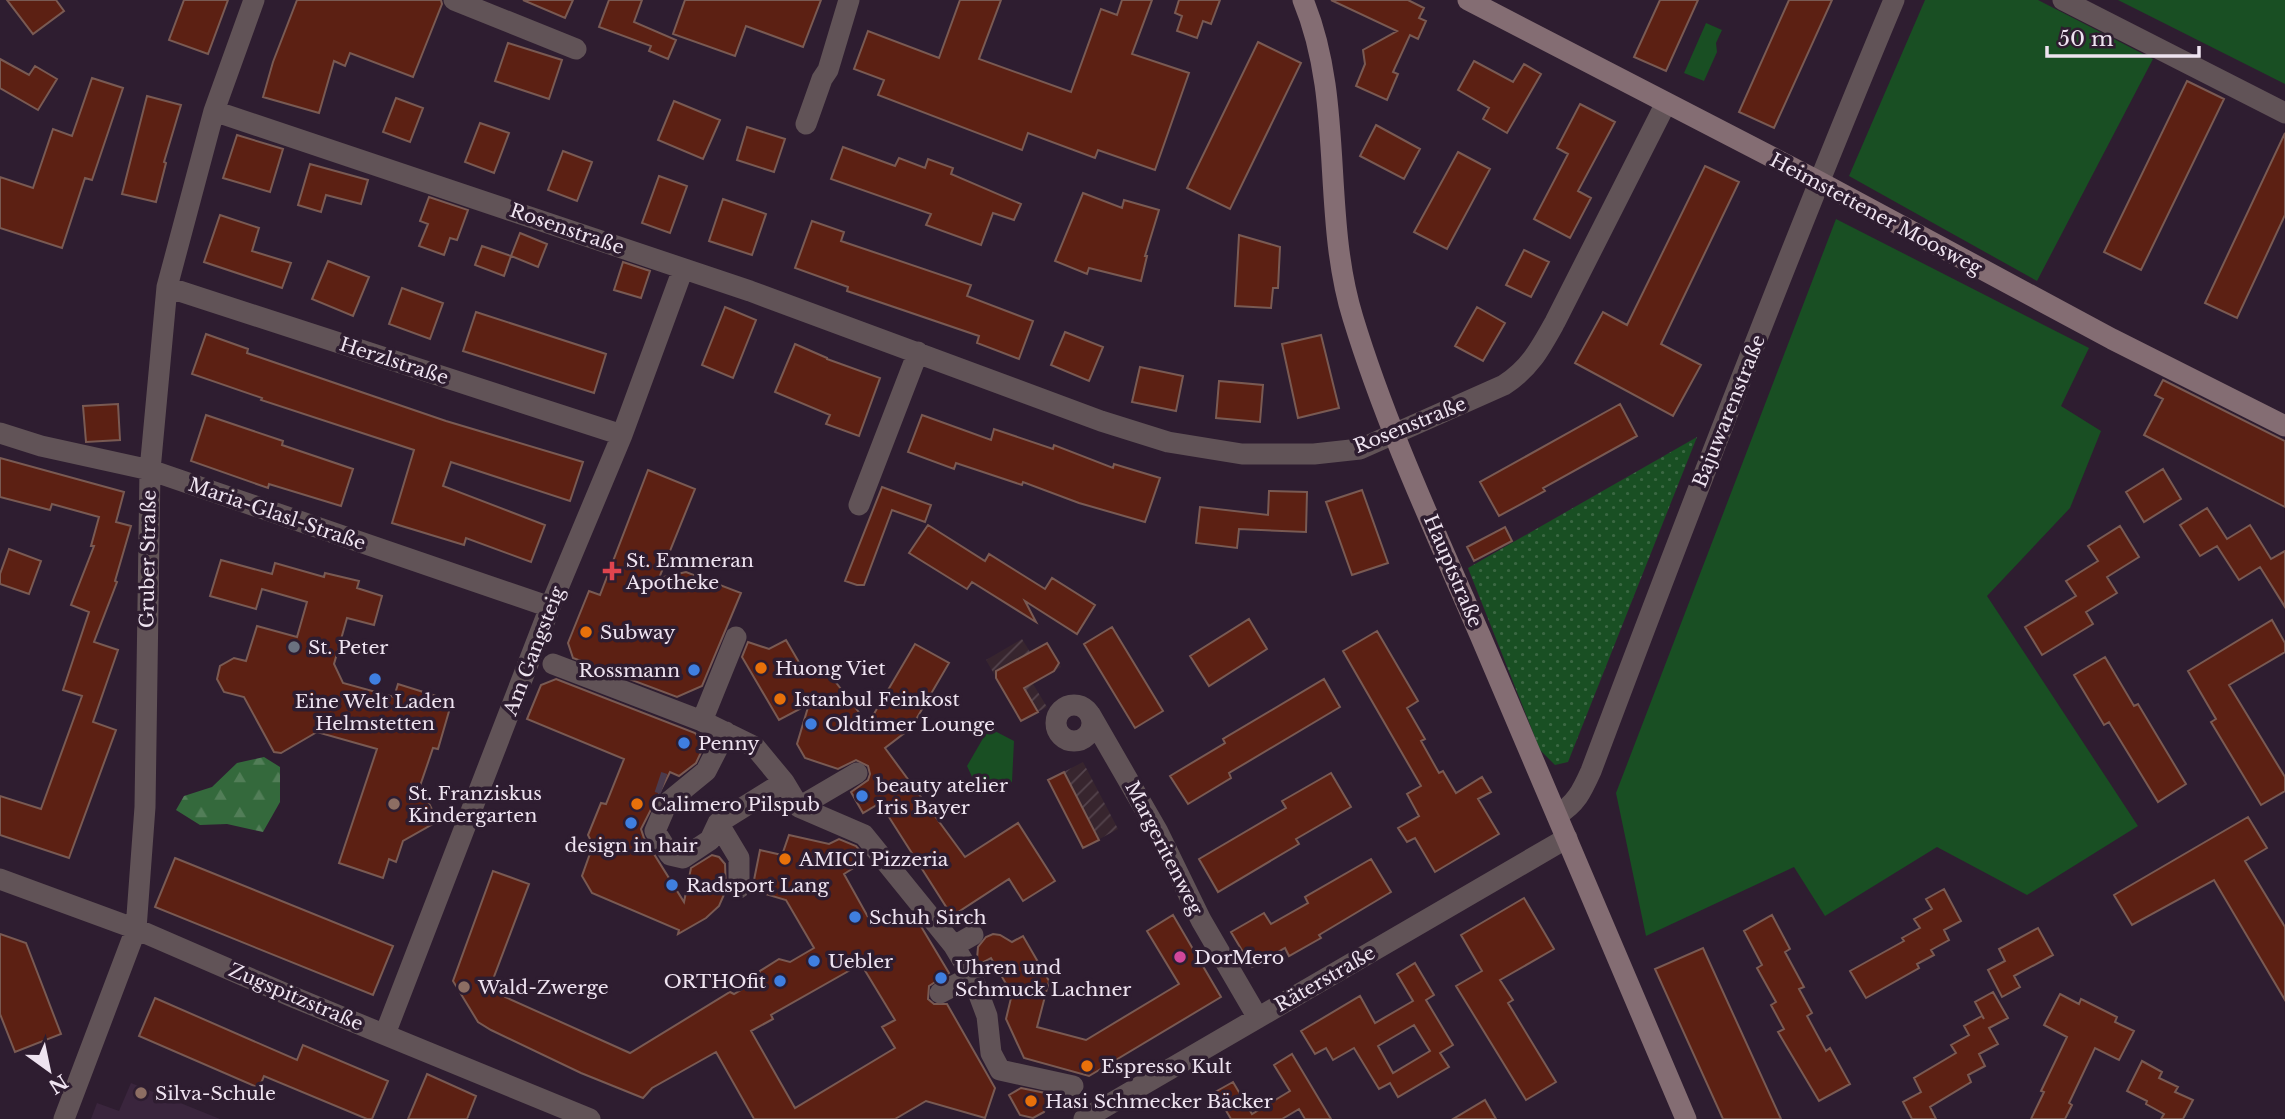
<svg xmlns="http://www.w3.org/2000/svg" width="2285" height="1119" font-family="'Libre Baskerville',serif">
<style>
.industrial{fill:url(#industrial-furrows)}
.built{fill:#3a253d}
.grass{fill:url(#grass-dots)}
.forest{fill:url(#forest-firs)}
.green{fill:#194f23}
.building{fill:#5c2013;stroke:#795a53;stroke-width:2;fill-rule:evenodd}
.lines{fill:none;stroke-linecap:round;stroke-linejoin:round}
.street-tunnel{stroke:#4b3b4d;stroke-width:21;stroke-dasharray:21 10;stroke-linecap:butt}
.street{stroke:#615357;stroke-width:21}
.secondary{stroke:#846d73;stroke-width:21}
.health-dot{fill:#e0444e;stroke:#2e1d30;stroke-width:2.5}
.food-dot{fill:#e8710a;stroke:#2e1d30;stroke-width:2.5}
.worship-dot{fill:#6b7280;stroke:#2e1d30;stroke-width:2.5}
.shop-dot{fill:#3f7fe0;stroke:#2e1d30;stroke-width:2.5}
.education-dot{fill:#8d6e63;stroke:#2e1d30;stroke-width:2.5}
.hotel-dot{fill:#d1479c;stroke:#2e1d30;stroke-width:2.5}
.labels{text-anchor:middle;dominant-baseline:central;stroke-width:7;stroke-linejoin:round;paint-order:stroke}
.street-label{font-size:19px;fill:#eee3f0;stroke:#2e1d30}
.poi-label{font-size:19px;fill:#eee3f0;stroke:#2e1d30;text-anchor:start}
</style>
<defs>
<pattern id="industrial-furrows" width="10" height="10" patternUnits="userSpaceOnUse" patternTransform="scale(1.75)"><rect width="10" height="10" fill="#37252e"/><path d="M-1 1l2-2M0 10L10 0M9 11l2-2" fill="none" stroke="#54444d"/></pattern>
<pattern id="grass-dots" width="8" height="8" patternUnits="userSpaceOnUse" patternTransform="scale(1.75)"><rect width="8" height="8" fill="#194f23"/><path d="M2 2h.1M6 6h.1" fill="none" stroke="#3b6843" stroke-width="1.8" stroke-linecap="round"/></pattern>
<pattern id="forest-firs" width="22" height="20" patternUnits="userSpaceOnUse" patternTransform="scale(1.75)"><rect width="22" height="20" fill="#34693c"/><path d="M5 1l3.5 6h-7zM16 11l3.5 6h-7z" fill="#527e58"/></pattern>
</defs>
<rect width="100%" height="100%" fill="#2e1d30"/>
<path class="industrial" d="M1022,639L1030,652L1047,643L1061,667L1033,684L1047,707L1021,721L986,660Z
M1083,762L1118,829L1083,848L1048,780Z"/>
<path class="built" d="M131,1083L220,1119H91L97,1103L119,1111Z"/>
<path class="grass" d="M1697,437L1568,762L1555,765L1540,750L1468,568Z"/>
<path class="forest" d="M264,757L280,767V802L263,832L227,824L200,825L176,810L184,796L212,787L237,763Z"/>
<path class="green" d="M1925,0H2038L2153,59L2037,281L1849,176Z
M2118,0H2285V84Z
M1706,23L1722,30L1716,43L1717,52L1704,81L1684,73Z
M1836,219L2089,348L2061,406L2101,431L2070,508L1987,596L2138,826L2027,895L1937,847L1825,916L1794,867L1646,936L1616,793Z
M989,728L1014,741L1012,782L981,796L967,766Z"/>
<path class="building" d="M7,0H56L64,11L33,34Z
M184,0H228L208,54L169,40Z
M297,0H441L442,4L413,77L350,53L345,66L334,61L319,113L263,97L273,62Z
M523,0H573L565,18Z
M609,0H642L634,22L676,40L668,59L649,51L651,46L599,27Z
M685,0H821L803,47L746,26L735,56L673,34Z
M960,0H1001L979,59L1071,92L1101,9L1117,15L1122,0H1152L1132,54L1189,73L1155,170L1098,150L1095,158L1028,133L1022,150L878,95L884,80L854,69L868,31L939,58Z
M1179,0H1220L1211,24L1203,21L1197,38L1177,31L1182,16L1175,13Z
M1331,0H1408L1424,8L1419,18L1426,21L1418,39L1410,35L1393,72L1398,74L1387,100L1356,86L1365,64L1363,50L1397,31Z
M1660,0H1698L1666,71L1634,57Z
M1789,0H1832L1774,128L1739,112Z
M1258,42L1301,63L1230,209L1187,188Z
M508,43L562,60L549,99L495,81Z
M0,59L29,75L35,66L57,79L38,110L0,88Z
M1474,61L1513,82L1524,64L1541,74L1507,133L1483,119L1489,108L1458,90Z
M92,78L123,88L92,180L85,178L62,248L0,228V177L33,188L53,129L72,136Z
M2187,81L2224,99L2141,270L2104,252Z
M147,96L181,105L164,162L166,163L156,202L122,194Z
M396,98L423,108L410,142L383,132Z
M674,101L720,120L703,159L658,140Z
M1580,104L1615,122L1578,191L1591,198L1570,238L1534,219L1568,154L1557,148Z
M480,123L509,133L494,173L465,162Z
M1376,125L1420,149L1404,179L1360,156Z
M747,127L785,139L774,172L737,160Z
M2285,133V215L2237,318L2205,303Z
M237,135L283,149L270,192L223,178Z
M843,147L895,166L899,158L925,168L928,159L953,168L951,174L1021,204L1014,220L993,213L981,245L926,225L931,214L831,179Z
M563,151L592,162L577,201L548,190Z
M1458,152L1490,169L1447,249L1414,232Z
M310,164L368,180L361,204L326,195L321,212L298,205Z
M1705,166L1739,182L1661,344L1701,365L1673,416L1575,363L1603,312L1627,325Z
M659,176L687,186L670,233L642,223Z
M1083,193L1122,208L1124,200L1159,210L1145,256H1147L1141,281L1089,268L1087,274L1055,261Z
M429,197L468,210L457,240L450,238L444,255L419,246L428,224L420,221Z
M723,199L766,214L752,255L709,241Z
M220,215L259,228L252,251L291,263L282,288L204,262Z
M812,221L844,232L841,241L971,285L967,296L1033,321L1019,359L977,343L979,336L847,291L848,287L795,268Z
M520,233L547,244L538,267L511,256Z
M1239,235L1280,247L1278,288H1273L1271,308L1235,306Z
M482,246L511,256L504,276L475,265Z
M1524,250L1549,262L1531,297L1506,285Z
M328,261L369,277L353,316L312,299Z
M623,262L650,271L641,298L614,290Z
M402,288L443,303L430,339L389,324Z
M725,307L756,320L733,378L702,365Z
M1477,307L1505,323L1483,361L1455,346Z
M476,312L606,354L594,393L463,351Z
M1065,332L1103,347L1089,381L1051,365Z
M206,334L248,349L247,353L446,421L583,462L570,501L451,462L443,486L545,525L531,562L466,538L464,545L392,523L414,450L261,400L262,398L192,374Z
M1321,335L1339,408L1298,418L1282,344Z
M795,344L827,358V359L880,378L859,436L826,424L830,415L775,392Z
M1140,367L1183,376L1176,411L1132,402Z
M2163,380L2285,441V507L2144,435L2163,399L2155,395Z
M1219,381L1263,385L1260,422L1216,418Z
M118,404L120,440L86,442L83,406Z
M1620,404L1637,436L1543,488L1545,491L1499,516L1480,482Z
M206,415L283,441L282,445L353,469L341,506L269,484L268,488L191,461Z
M922,415L991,440L994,429L1053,449L1054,445L1113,468L1114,464L1160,478L1145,522L1079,503L1023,482L1022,485L956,463L954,469L908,452Z
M0,458L124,492L116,522L131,526L115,581L117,582L94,642L118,650L93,722L116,730L69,858L0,835V796L41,809L82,696L63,690L89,612L71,605L94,546H91L99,517L52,504L50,510L0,497Z
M2163,469L2181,499L2144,522L2126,492Z
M648,470L695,489L659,578L686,572L741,593L702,686L677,697L573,658L568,643L589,591L600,595Z
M882,487L931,505L925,522L892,510L864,585H857L845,581Z
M1362,490L1388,563L1352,575L1326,502Z
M1269,491L1307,492L1306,532L1239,529L1237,548L1196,543L1200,507L1268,515Z
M2207,508L2227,539L2250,525L2271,559L2285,551V607L2260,567L2239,580L2217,546L2200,556L2180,525Z
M928,525L985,561L989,554L1045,589L1052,578L1095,605L1077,634L1025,601L1036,622L972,582L967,589L909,553Z
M2120,526L2139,557L2107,577L2117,593L2086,612L2093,624L2042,655L2025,627L2076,596L2066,581L2098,561L2088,546Z
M1505,527L1512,541L1474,561L1467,547Z
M9,549L41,561L29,594L0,584V574Z
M221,560L272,574L275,563L324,577L325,573L359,581L357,588L382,596L374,625L347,618L334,664L343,683L394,697L398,684L452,701L438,749L433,748L420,786L438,821L403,841L396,862L389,859L383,878L339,863L377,749L317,732L281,753L274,752L244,697L224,692L217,679L220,666L234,658L246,661L257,626L297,637L307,602L262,589L256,609L210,596Z
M1249,619L1267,649L1209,686L1190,656Z
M2272,620L2285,643V652L2229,685L2285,777V791L2261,805L2211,722L2216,719L2188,671Z
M1112,627L1163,711L1135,728L1084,644Z
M1377,631L1418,701L1407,708L1425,739L1421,741L1439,773L1443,771L1456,793L1482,777L1491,792L1478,799L1499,834L1435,872L1415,838L1407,842L1398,828L1419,816L1407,794L1421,786L1343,651Z
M786,640L807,676L824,667L868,724L915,644L949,663L911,728L885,748L965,857L1018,823L1055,881L1023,901L1009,879L952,916L880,803L863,813L851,792L868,780L870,774L868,766L856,760L838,769L805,758L797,744L809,704L779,720L742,657L748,642L769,649Z
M1047,643L1059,663L1054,671L1024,688L1038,712L1021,721L996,678V671Z
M2105,657L2134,706L2138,704L2186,784L2158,802L2109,722L2104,725L2074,675Z
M556,679L695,733L704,746L696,763L679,776L670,772L641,829L644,838L684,902L691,868L712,855L719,857L725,864L726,890L719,906L706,918L678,934L679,930L592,893L582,876L593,845L588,835L601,803L606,804L624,759L527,719L541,685Z
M1324,679L1340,707L1229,773L1231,778L1188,804L1170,776L1225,743L1223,739Z
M1064,772L1099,840L1083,848L1048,780Z
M1331,773L1351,807L1296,839L1299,844L1218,892L1199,859L1286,808L1282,801Z
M2248,817L2267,848L2245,861L2285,927V1000L2214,880L2132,925L2114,895Z
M789,835L829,844L839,839L856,846L863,854L858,865L844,874L873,926L891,917L901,915L917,921L922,928L949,973L929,986L928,999L934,1004H947L995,1088L985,1118L926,1101L895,1119H754L716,1052L652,1088L643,1098L581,1073L491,1030L478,1022L453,981L493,871L529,884L492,982L505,997L630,1053L730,992L734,994L757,980L760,971L779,959L790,962L814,948L786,900L752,890L760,850L782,855ZM861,964L895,1020L882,1027L895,1048L795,1108L751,1031L773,1019L771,1015Z
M175,858L393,946L373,995L155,907Z
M1371,859L1391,892L1319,935L1321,938L1289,956L1285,948L1252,967L1231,932L1264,913L1271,924L1308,903L1305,897Z
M1944,889L1961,921L1944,930L1949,940L1931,950L1934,955L1917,964L1919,968L1866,998L1850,971L1904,941L1902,938L1920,928L1914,919L1932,909L1926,899Z
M1524,898L1554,949L1500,980L1513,1000L1508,1003L1556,1082L1526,1100L1456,986L1482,971L1461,935Z
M1173,915L1221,997L1089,1076L1024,1058L1006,1019L1012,994L991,958L980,964L977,959L978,947L986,937L993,934L1000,935L1012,942L1023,936L1049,981L1037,1027L1086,1040L1179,984L1147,931Z
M1772,915L1790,949L1785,952L1804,987L1799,989L1812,1013L1807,1016L1826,1051L1830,1048L1850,1084L1819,1101L1778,1032L1784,1029L1771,1005L1776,1002L1757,968L1762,965L1744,931Z
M2038,928L2053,955L2014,976L2020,987L2002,997L1988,970L2005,961L1999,949Z
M0,934L26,943L61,1034L15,1052L0,1014Z
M1703,948L1739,1027L1781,1119H1723L1655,969Z
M1415,963L1434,995L1426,1000L1453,1045L1440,1053L1449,1067L1398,1097L1390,1083L1379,1089L1354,1048L1333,1060L1326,1048L1315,1054L1301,1031L1360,996L1375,1023L1413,1001L1397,974ZM1414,1025L1430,1051L1393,1073L1378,1046Z
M1993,992L2008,1018L1989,1028L1998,1044L1979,1054L1985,1066L1968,1075L1971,1082L1930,1107L1936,1119H1912L1903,1102L1921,1092L1914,1078L1956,1053L1951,1045L1969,1035L1964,1026L1982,1016L1984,1019L1975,1002Z
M2060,994L2079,1004L2081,999L2117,1017L2115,1022L2134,1031L2119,1060L2095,1048L2069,1103L2072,1105L2065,1119H2031L2044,1092L2041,1091L2067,1037L2044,1025Z
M155,998L297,1060L303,1045L388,1081L372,1119H367L264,1076L259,1088L139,1036Z
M1292,1054L1331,1119H1305L1299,1109L1282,1119H1231L1215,1092L1233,1082L1252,1114L1290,1091L1274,1065Z
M2142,1061L2162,1072L2159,1078L2178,1087L2175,1092L2193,1100L2183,1119H2161L2164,1114L2146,1104L2147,1101L2127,1091Z
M427,1074L476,1096L467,1119H408Z
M1021,1088L1045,1093L1048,1099L1044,1112L1033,1118L1020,1115L1009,1095Z
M1485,1100L1496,1119H1453Z"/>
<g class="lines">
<path class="street-tunnel" d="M658,782L664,784"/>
<path class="street" d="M454,0L576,49
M2063,0L2285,113
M214,111L750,291L1101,421L1168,442L1242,454H1314L1360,449L1504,385C1530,368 1540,349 1555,322L1666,103
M806,124L822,79L828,70L849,0
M167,287L622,435
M0,433L41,446L150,470L550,607
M859,505L918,352
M553,664L702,721L755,747L784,782L799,807L864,835L954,946L972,976L987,1016L991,1053L1000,1070L1073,1086
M1056 723a18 18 0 1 1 36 0a18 18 0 1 1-36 0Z
M1090,714L1158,832L1201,920L1258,1018
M702,721L736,637
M799,807L857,773
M1557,815C1576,804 1582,791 1591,771C1688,513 1787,255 1894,0
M718,823L710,840L683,858L670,855L655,831L667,803L706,771L726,732
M0,879L136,929L293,997L590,1119
M739,888V858L718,823L784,782
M954,946L973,935
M940,993L972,976
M385,1034L550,607L622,435L683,269
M64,1119L136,929L145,807L150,470L167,287L214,111L254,0
M1084,1119L1567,838"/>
<path class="secondary" d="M1303,0C1345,101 1321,215 1353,318C1386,426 1435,531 1480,635C1549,796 1617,958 1686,1119
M1468,0L1818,181L2112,339L2285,426"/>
</g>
<path class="health-dot" d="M608.5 560.5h7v7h7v7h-7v7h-7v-7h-7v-7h7z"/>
<g class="food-dot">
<circle cx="586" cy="632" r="7"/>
<circle cx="761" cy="668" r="7"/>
<circle cx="780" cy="699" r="7"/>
<circle cx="637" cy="804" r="7"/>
<circle cx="785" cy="859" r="7"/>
<circle cx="1087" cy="1066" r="7"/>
<circle cx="1031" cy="1101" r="7"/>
</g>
<circle class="worship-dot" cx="294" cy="647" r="7"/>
<g class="shop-dot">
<circle cx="694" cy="670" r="7"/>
<circle cx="375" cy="679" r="7"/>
<circle cx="811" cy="724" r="7"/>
<circle cx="684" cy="743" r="7"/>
<circle cx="862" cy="796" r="7"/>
<circle cx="631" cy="823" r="7"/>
<circle cx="672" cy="885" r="7"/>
<circle cx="855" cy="917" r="7"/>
<circle cx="814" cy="961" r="7"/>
<circle cx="941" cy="978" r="7"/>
<circle cx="780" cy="981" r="7"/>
</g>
<g class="education-dot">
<circle cx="394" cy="804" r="7"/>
<circle cx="464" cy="987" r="7"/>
<circle cx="141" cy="1093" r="7"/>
</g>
<circle class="hotel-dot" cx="1180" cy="957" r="7"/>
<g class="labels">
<g class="street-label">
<text transform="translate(1876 214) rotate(28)">Heimstettener Moosweg</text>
<text transform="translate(567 229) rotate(19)">Rosenstraße</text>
<text transform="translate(394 361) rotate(18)">Herzlstraße</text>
<text transform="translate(1729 411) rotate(-68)">Bajuwarenstraße</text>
<text transform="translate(1410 425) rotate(-22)">Rosenstraße</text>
<text transform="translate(277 514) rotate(19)">Maria-Glasl-Straße</text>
<text transform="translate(148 559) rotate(-89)">Gruber Straße</text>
<text transform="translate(1453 571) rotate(67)">Hauptstraße</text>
<text transform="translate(534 651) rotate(-69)">Am Gangsteig</text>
<text transform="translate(1164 848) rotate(63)">Margeritenweg</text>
<text transform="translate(1325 979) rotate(-30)">Räterstraße</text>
<text transform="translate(296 997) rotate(23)">Zugspitzstraße</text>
</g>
<g class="poi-label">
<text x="626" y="560">St. Emmeran<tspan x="626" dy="22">Apotheke</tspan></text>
<text x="600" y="632">Subway</text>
<text x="308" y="647">St. Peter</text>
<text x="775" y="668">Huong Viet</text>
<text x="680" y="670" text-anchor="end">Rossmann</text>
<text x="794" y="699">Istanbul Feinkost</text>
<text x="375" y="701" text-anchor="middle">Eine Welt Laden<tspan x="375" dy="22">Helmstetten</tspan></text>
<text x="825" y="724">Oldtimer Lounge</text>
<text x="698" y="743">Penny</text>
<text x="876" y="785">beauty atelier<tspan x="876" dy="22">Iris Bayer</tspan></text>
<text x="408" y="793">St. Franziskus<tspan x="408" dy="22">Kindergarten</tspan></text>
<text x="651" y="804">Calimero Pilspub</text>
<text x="631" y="845" text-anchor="middle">design in hair</text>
<text x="799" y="859">AMICI Pizzeria</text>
<text x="686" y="885">Radsport Lang</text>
<text x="869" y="917">Schuh Sirch</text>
<text x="1194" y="957">DorMero</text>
<text x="828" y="961">Uebler</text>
<text x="955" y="967">Uhren und<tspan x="955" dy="22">Schmuck Lachner</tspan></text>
<text x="766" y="981" text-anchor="end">ORTHOfit</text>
<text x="478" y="987">Wald-Zwerge</text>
<text x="1101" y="1066">Espresso Kult</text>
<text x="155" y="1093">Silva-Schule</text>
<text x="1045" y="1101">Hasi Schmecker Bäcker</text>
</g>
</g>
<g transform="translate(49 1070) rotate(147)" stroke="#2e1d30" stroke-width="5" paint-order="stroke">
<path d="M0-5L12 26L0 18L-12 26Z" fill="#eee3f0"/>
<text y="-10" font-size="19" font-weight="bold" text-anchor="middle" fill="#eee3f0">N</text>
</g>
<path d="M2047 46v10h152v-10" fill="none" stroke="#eee3f0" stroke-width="3.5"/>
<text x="2058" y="46" font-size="21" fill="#eee3f0" stroke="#2e1d30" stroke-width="5" paint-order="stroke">50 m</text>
</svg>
